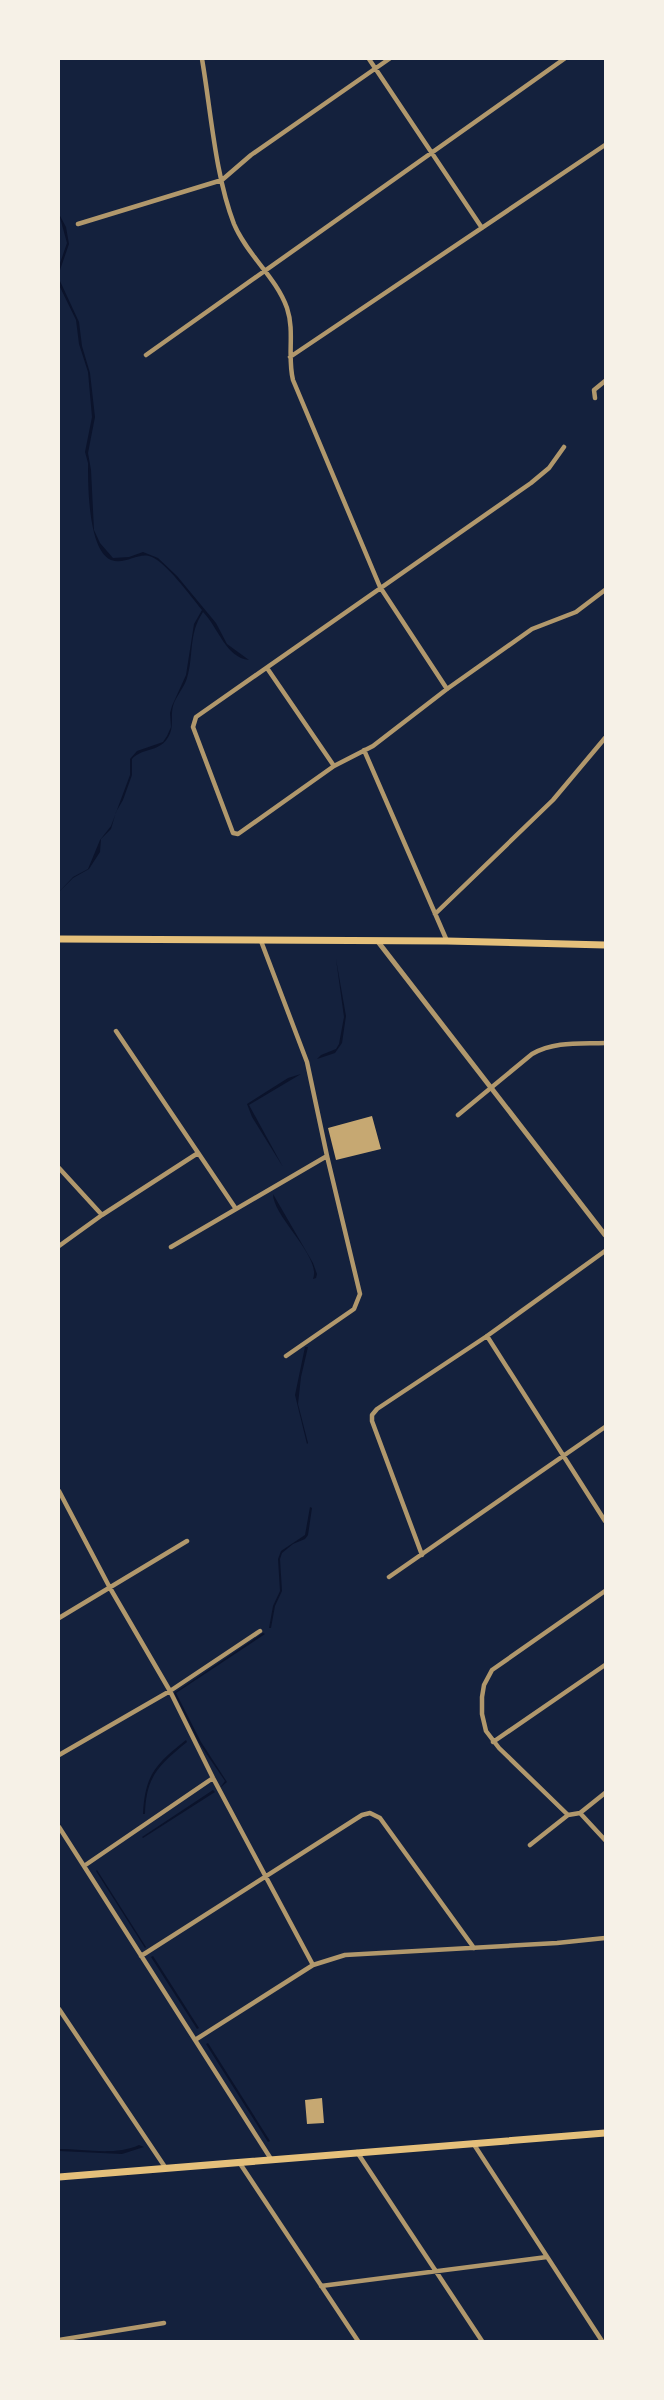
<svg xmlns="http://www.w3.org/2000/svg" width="664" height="2400" font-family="Ubuntu,sans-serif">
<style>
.water{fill:#0b132b}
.building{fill:#c6a872}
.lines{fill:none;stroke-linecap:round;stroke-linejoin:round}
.minor{stroke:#b1986c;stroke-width:4.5}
.tertiary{stroke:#b1986c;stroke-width:5}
.primary{stroke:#e5c07b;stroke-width:7}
.trunk{stroke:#e5c07b;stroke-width:7}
</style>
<rect width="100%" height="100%" fill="#14213d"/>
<path class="water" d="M59,214L66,227L69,244L59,273L60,281L79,322L82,346L90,373L95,417L88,453L91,470L94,530L100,543L113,558L129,557L143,552L158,558L177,576L216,623L227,644L249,660C226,658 218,627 203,612C188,634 194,656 187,678C184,688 176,696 173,706C170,718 175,728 167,739C158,752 142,748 132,759V775L123,800L116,812L111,829L101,839L100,852L89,869L73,878L59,892L73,877L88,869L100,840L111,826L130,775V759L137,751L163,742L167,736L171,727L170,713L172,706L186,675L194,624L202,610C192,598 164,559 149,556C137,553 125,565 111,560C88,550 88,485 88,463L85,452L92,417L88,372L79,344L76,320L59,285V266L67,243Z
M336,959L346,1016L342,1043L335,1053L317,1059L321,1055L336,1049L339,1044L344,1017Z
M301,1074L249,1105L283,1167L252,1117L247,1104L288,1078Z
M273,1194L313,1263L317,1274L316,1278L313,1279C322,1257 273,1217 273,1194Z
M305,1347H308L301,1377L298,1404L308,1443L307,1444L295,1395Z
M310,1507L312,1508L308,1535L305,1539L293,1544L282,1553L280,1559L282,1591L275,1606L271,1628H269L273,1606L280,1591L278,1559L281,1551L305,1535Z
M263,1633L265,1634L176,1693L201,1742L227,1782L220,1788L225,1781L199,1743L174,1693Z
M186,1740L187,1742C159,1765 146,1776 145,1814H143C145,1774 156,1764 186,1740Z
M213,1790L215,1792L143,1838L142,1837Z
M97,1870L146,1947L145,1948L96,1871Z
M153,1956L199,2028L197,2029L151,1957Z
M208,2043L270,2141L268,2142L206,2044Z
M139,2145L144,2147L122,2154L59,2151V2149C84,2149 115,2156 139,2145Z"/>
<path class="building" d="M372,1116L381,1149L336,1160L328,1128Z
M322,2098L324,2123L307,2124L305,2100Z"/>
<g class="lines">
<path class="minor" d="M202,59C211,111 215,175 234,224C247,255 276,277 287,308C295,332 287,356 293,380L380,587L447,689
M369,59L482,228
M78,224L222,180L251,155L389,59
M146,355L564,59
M290,357L605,145
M595,398L594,390L605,381
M564,447L549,468L531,483L196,717L193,727L233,833L238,834L334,766L373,746L447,689L532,629L576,612L605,590
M267,668L334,766
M364,750L447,941
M435,914L553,800L605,738
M261,941L307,1062L327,1156L360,1294L354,1309L286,1356
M116,1031L236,1209
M458,1115L532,1054C555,1041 580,1044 605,1043
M59,1168L102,1215
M59,1246L102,1215L198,1153
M171,1247L327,1156
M487,1336L605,1521
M59,1491L110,1588L170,1691L213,1778L313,1965
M422,1555L372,1421V1415L377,1409L487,1336L605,1251
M389,1577L605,1427
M59,1618L187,1541
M493,1742L605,1665
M59,1755L170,1691L260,1631
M580,1813L605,1840
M568,1815L499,1748L486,1731L482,1714V1697L484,1685L492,1670L605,1591
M59,1827L271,2159
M530,1845L568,1815L580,1813L605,1793
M84,1866L213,1778
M141,1956L362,1815L370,1813L380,1818L474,1948
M59,2009L165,2167
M195,2040L313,1965L345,1955L557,1943L605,1938
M473,2143L602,2341
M357,2152L482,2341
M239,2162L358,2341
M321,2286L547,2257
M59,2340L164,2323"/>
<path class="tertiary" d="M379,943L605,1235"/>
<path class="primary" d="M59,2177L605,2133"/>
<path class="trunk" d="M59,939L447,941L605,945"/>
</g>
<rect width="664" height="2400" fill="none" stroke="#f6f1e7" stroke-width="120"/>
</svg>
